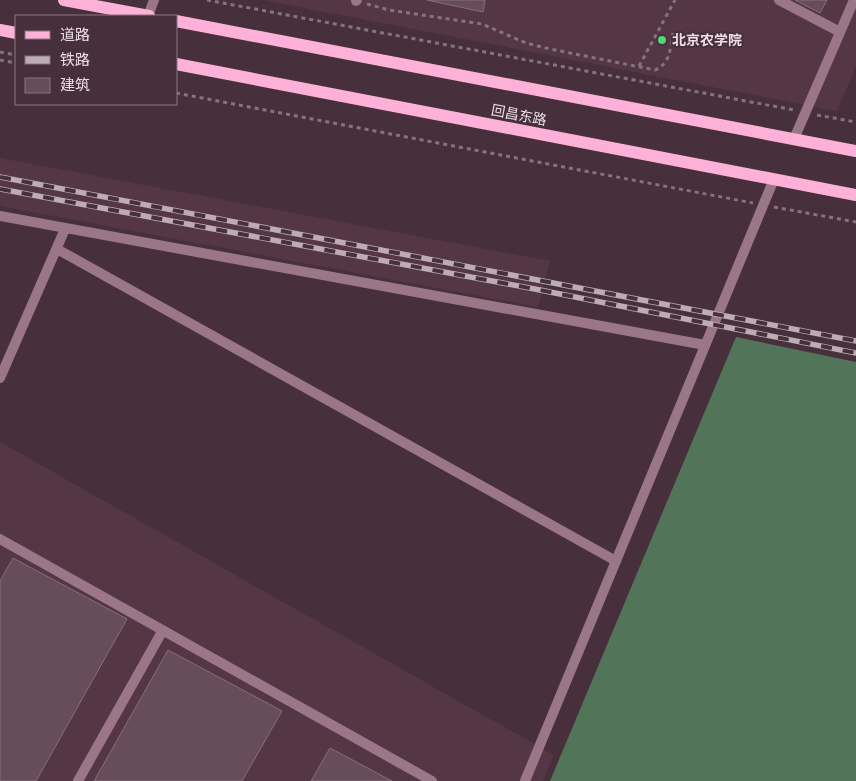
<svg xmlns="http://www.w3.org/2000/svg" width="856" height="781" font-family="'Asap Condensed','Noto Sans SC',sans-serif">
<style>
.built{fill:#543645}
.forest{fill:#527458}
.building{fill:#664d59;stroke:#886d7a}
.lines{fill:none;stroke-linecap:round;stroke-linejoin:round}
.path{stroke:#87737c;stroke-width:3;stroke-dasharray:4 4;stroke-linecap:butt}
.service{stroke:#9b7588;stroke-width:10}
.minor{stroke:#9b7588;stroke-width:10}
.primary{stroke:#fdb1d8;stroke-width:12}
.rail-casing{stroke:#bdacb4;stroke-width:5.5}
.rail{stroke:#47303b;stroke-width:4;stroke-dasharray:11;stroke-linecap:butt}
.poi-dot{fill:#51d674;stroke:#47303b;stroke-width:2}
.labels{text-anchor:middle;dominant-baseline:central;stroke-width:4;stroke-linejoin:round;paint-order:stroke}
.poi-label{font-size:14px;font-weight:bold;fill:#eddee5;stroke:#47303b;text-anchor:start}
.street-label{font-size:14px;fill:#eddee5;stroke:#47303b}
</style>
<rect width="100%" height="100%" fill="#47303b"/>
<path class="built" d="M263,0H856V66L837,111Z
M0,158L550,261L538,307L0,206Z
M0,442L554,755L543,781H0Z"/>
<path class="forest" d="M736,337L856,362V781H550Z"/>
<path class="building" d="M427,0H485L483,12Z
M795,0H827L820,13Z
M13,558L127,619L36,781H0V581Z
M168,650L282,711L242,781H94Z
M330,748L392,781H311Z"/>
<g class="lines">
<path class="path" d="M207,0L794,110
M367,4L389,10L482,24L526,43L550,49L655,70C671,63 670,48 673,33
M0,52L16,55
M0,60L16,63
M639,66L675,0
M176,93L753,203
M817,115L856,122
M774,207L856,222"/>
<path class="service" d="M779,0L840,32
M356,1L357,0
M148,16L154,0
M794,139L854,0
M57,249L616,561
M0,539L432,781
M78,781L163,630"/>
<path class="minor" d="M0,216L705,345
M0,378L65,229
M525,781L774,179"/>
<path class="primary" d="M64,0L149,16
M176,21L856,151
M0,30L16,33
M176,64L856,195"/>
<g class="rail-casing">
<path id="rail" d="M0,177L856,341
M0,189L540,290L856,353"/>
</g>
<use href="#rail" class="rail"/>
</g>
<circle class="poi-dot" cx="662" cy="40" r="5"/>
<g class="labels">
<g class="poi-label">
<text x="672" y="40">北京农学院</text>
</g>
<g class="street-label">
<text transform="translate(519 115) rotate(11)">回昌东路</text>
</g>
</g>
<rect x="15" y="15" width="162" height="90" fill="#47303b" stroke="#89767f"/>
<rect x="25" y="31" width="25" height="8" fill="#fdb1d8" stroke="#89767f"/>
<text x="60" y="40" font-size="15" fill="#eddee5">道路</text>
<rect x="25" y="56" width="25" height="8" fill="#bdacb4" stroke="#89767f"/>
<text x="60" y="65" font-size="15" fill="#eddee5">铁路</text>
<rect x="25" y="78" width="25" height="15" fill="#664d59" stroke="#89767f"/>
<text x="60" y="90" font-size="15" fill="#eddee5">建筑</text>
</svg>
